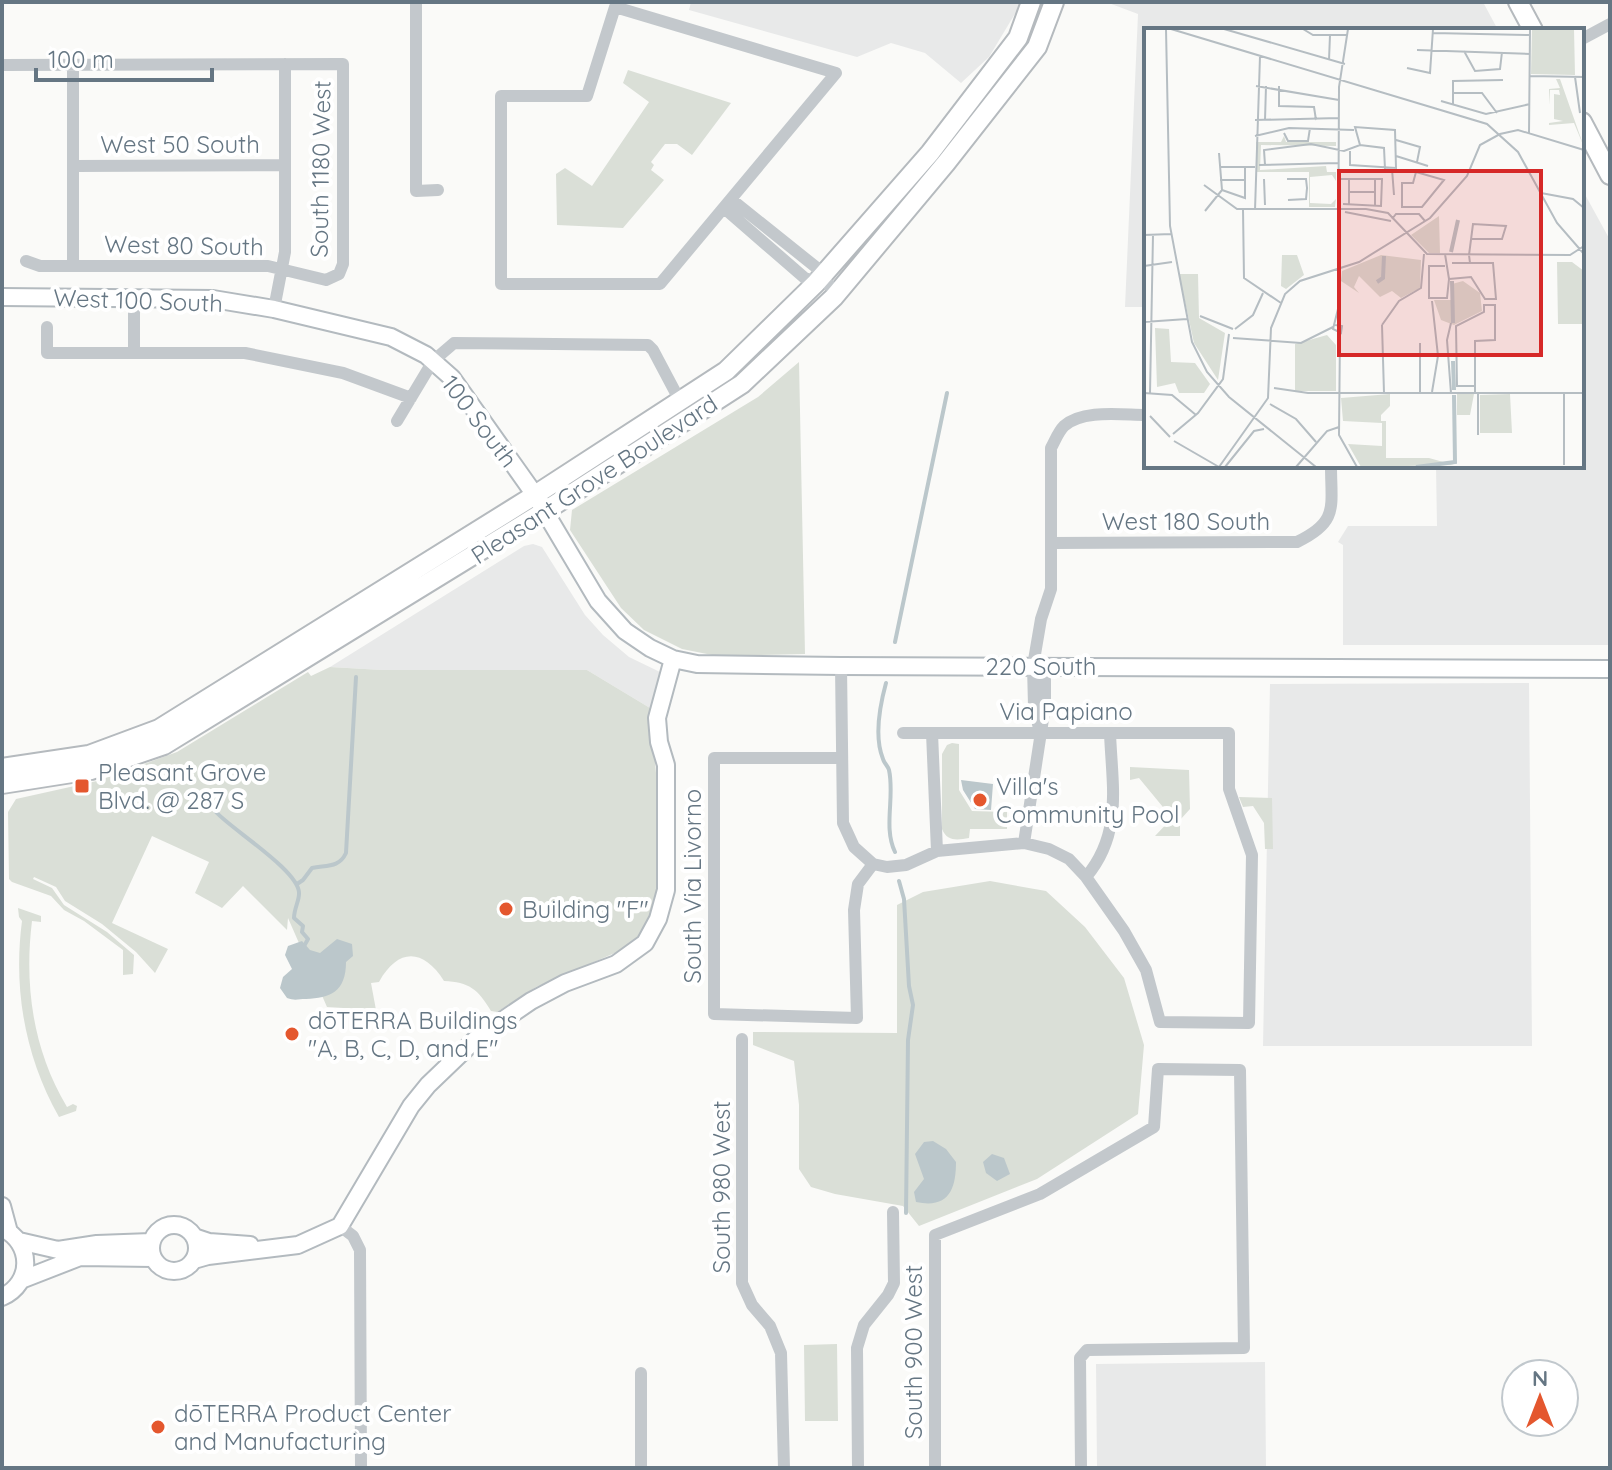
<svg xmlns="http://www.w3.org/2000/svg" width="1612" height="1470" font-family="Quicksand,sans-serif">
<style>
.built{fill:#e8e9e9}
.green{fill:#dadfd7}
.water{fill:#bbc7cb}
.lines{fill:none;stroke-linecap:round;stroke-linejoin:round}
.stream{stroke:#bbc7cb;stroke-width:4}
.secondary-casing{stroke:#b3babf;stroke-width:20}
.primary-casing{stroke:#b5babe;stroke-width:22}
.street{stroke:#c3c8cc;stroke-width:12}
.secondary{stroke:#fff;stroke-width:16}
.primary{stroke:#fff;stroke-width:18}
.poi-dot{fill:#e4572e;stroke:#fff;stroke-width:3}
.labels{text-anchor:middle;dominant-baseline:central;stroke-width:8;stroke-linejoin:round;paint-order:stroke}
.street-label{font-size:24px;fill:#657683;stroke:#fff}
.poi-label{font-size:24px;fill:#657683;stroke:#fff;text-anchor:start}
.inset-river{fill:none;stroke:#bbc7cb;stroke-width:4}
.inset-road{fill:none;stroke:#b5bdc2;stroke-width:2}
.view{fill:#d62828;fill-opacity:0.15;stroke:#d62828;stroke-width:4}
.inset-edge{fill:none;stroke:#657683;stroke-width:4}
</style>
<rect width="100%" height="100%" fill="#fafaf8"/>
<path class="built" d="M691,2H1022L989,57L961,83L925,53L891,43L857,57L689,10Z
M1106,2H1483L1498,30H1146V307H1125L1138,14Z
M1582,189L1610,240V645H1343V545L1338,542L1348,526H1437L1436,466H1582Z
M533,544L542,547L585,615L603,635L629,657L660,672L650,708L587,670H382L330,667L524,546Z
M1529,683L1532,1046H1263L1270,684Z
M1265,1362L1266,1468H1097L1096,1364Z"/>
<path class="green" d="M628,70L731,103L692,155L677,144H665L651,162L654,165L651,170L664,180L623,228L557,225L556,174L565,168L592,186L649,102L623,83Z
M799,362L805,654L717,656L682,649L644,630L621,608L570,530L572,510L758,397Z
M330,667L382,670H587L650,708L649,740L655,761L660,821L659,895L643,933L624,949L536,987L497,1012L491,1011C478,989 469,982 444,981C423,948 398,948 379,982L371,983L376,1010L327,1007L288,918L287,930L243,886L222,908L195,893L209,862L152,836L112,923L168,949L155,973L136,952L102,924L65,901L56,887L34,877L33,879L52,888L64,905L107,932L134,955L133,974L123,975V950L84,921L64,910L51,896L12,882L9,879L8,812L16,799L97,781L177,752L308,672L311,676Z
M952,743L959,744V790L972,811L1007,812V829H970L969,838C958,840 947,842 942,829V754L947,745Z
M1130,767L1189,770L1190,809L1180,820V836H1155L1172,818L1139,778L1130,780Z
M1239,797L1272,798L1273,849H1265L1264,823L1253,806L1243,807Z
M990,881L1046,891L1085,927L1124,978L1144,1045L1138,1114L1037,1179L919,1226L903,1206L835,1194L811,1187L799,1169V1105L794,1061L753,1045V1032L897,1033V905L923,892Z
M18,908L41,916V922L32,921C24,986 33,1050 67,1107L73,1104L77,1106L76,1111L59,1117C25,1057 13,989 22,921L19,917Z
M837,1344L838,1421H805L804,1345Z"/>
<path class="water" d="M961,780L993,784L991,810L975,809L963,790Z
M337,939L352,944L353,956L346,962C346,992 330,998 306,999C298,999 295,1001 287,998L280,988L283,977L292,969L285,955L288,946L302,941L310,950L320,953Z
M933,1141L946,1149L956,1162C956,1189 949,1209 916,1202L914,1192L924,1179L915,1154L924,1142Z
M992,1154L1004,1158L1010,1174L997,1181L986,1173L983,1162Z"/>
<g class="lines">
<path class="stream" d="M895,642L947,393
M886,683C880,705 874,737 883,759C884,763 888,766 889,770C895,797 883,827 895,852
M216,812C231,829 301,872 299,894C299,901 294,909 294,918L303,926L302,932L308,939L303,948
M899,881L904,899L909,986L913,1005L908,1040L906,1213
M297,884L303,880L312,868C327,865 339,868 346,853L356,677"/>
<g class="secondary-casing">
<path id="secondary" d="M2,297L213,299L274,309L391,337L426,355L452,378L535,495L598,601L625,631L650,648L673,659L697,664L841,666L1610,669
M2,1206L9,1232
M151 1248a23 23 0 1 1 46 0a23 23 0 1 1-46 0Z
M2,1228C33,1243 33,1283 2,1297
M194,1237L209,1242L250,1245
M19,1241L58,1250L97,1244L151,1242
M194,1260L208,1256L298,1245L340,1226L411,1106L428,1085L478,1037L531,1001L565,983L616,964L645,943L658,919L666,890V765L659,742L657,718L673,659
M21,1280L80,1257L153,1258"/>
</g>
<g class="primary-casing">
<path id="primary" d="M1518,2L1533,30
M1582,122L1610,175
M2,768L89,755L159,729L535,495L726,371L816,283L930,153L1018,38L1031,2
M2,784L91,770L164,745L545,511L742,384L834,297L946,163L1037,47L1054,2"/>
</g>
<path class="street" d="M416,2V191L438,190
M615,7L836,73L660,284H501V96H587Z
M1582,39L1610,24
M2,65L343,64V264L339,274L326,280L268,266H40L26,261
M75,166L285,165
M732,200L817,268L820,277L838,293
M724,208L807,280L820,277
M73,266V65
M134,299V353
M274,309L285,252V64
M47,327V353H245L343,373L411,398
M397,421L433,361L454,343L648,345L653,350L680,401
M1051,543L1297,542C1339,522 1331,507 1331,466
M841,666L843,823L854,847L873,864
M932,733L937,851
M1040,733L1034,706L1033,666L1041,619L1051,589V448C1055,441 1058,432 1064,426C1083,409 1122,415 1146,415
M841,758H714V1014L857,1018L854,910L858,884L873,864
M1024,843L1045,706V666
M873,864L887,867L906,865L937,851L1024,843L1049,849L1069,859L1086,877L1124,931L1146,970L1160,1022L1249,1023L1252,855L1229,789V733H903
M1086,877C1123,833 1112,786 1110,733
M742,1039V1283L752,1305L770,1326L781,1353L784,1468
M340,1226L353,1236L360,1250L361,1468
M641,1373V1468
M858,1468L857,1348L864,1325L888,1295L894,1283L893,1212
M935,1468V1235L1040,1194L1154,1127L1158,1069L1240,1070L1244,1348L1087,1350L1080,1358L1081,1468"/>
<use href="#secondary" class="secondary"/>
<use href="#primary" class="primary"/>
</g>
<g class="poi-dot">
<rect x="74" y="778" width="16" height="16" rx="4"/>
<circle cx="980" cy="800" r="8"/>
<circle cx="506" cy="909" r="8"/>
<circle cx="292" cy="1034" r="8"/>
<circle cx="158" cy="1427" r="8"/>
</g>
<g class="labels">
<g class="street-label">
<text x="180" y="144">West 50 South</text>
<text transform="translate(320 169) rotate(-89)">South 1180 West</text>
<text transform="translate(184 245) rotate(1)">West 80 South</text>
<text transform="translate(138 300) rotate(2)">West 100 South</text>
<text transform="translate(480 421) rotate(53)">100 South</text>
<text transform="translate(594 479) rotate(-33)">Pleasant Grove Boulevard</text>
<text x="1186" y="521">West 180 South</text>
<text x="1041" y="666">220 South</text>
<text x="1066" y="711">Via Papiano</text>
<text transform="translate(692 886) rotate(-90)">South Via Livorno</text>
<text transform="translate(721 1187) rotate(-90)">South 980 West</text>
<text transform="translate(913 1352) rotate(-90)">South 900 West</text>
</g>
<g class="poi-label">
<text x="98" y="772">Pleasant Grove<tspan x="98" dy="28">Blvd. @ 287 S</tspan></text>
<text x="996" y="786">Villa's<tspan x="996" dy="28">Community Pool</tspan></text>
<text x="522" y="909">Building "F"</text>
<text x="308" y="1020">dōTERRA Buildings<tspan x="308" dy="28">"A, B, C, D, and E"</tspan></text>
<text x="174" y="1413">dōTERRA Product Center<tspan x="174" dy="28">and Manufacturing</tspan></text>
</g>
</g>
<g transform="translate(1144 28)">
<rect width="440" height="440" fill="#fafaf8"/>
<path d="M388,1H430L431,47L387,46ZM412,51H416L440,119L430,95L405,97V80V95L419,93L410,91V66L416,67L415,62H406L405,77V61L416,60ZM140,108L142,114H192V118L117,117L116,142L182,138L183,144H192V153L188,147L166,149V175L187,176L192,171L191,179H165V144H113L112,114H137ZM295,188L296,225H285L267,207ZM138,227H153L160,247L142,261L137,258ZM237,227L277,232L276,260L257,270L248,263L236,269L215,248L210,259L215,265L197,253L198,243ZM413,234H428L440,243V296H414ZM35,246H54L55,290L81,305L74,352L50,315ZM319,253L336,265L338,283L310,297L297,292L290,272H307L308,256ZM11,300L25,301L27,334L51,335L66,356L60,365H35L31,355L13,359ZM183,307L192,317V363H151V316ZM246,366V378L237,387V393H242V430H285L310,437L217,439L204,416L238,418V395L199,393L197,370ZM313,366H330L326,387H313ZM366,366L368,405H336V367Z" fill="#dadfd7"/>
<path class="inset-river" d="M307,224L314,192M308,253L309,295M233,254L239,250L240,228M309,333L310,362M272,439L311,434L310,367"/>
<path class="inset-road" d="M22,1L26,198L48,314L63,344L85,369L172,439M27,1L343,96L374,124L413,195L440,226M80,1L201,36M159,1L169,7H204M289,5L386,7M273,22L386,26M320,23L331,43L356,41L358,24M185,32L186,7M263,40L286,45L289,1M386,48L440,49M431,49L436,85M112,58L195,72M135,58V78L170,79L172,92M309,65H338L353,85M297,73L342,86L386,76M309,77V53L359,52M111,92L195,90M121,92L122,58M140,105L144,113H164L166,100M385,105L386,1M111,108L145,100L210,102M252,112L276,119L273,134M206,123V137L252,140L251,102L211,99L216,117M75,125L78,162M252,128L284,138M115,137L194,135M121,137L120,122L167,116L200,123L216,117L240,120L241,141M76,139H111M248,141L250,167M272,144L300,152L278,179H258V155H269ZM120,151L121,177M143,151H162L163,160L162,171L144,172M194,151H238L237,178L199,176M76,152H101M60,157L93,181H222L244,185L283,226L426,227L440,218M78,162L101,170V139M205,164H231M397,165L429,171L440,180M205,176V151M231,177V151M99,181L100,250L137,275M111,182L116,28M61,183L78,162M201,184L247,193M248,191L252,186H275L281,193M0,207L27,206M301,226L305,251M326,235L325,227L329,196L362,198L358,211H327M0,238L28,234M301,238H285V270H303L305,251M305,251L327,249L341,271H352L349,235H308M56,288L89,301M0,294L43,291M307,295L303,312L307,365M191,297L198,298L197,305L189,301L194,281L195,59L204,1M238,297L255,273L277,260L280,226M238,297L240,365M91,301L109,287L119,265M196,306L195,407L213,439M89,310L157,315L189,299M276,315V364M331,358H313L312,298L340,284V277H351V312L331,313V365M130,360L164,365H440M288,364L294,328L288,273M0,365L28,367L52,387M6,365L9,207M334,365V407M126,376L152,391L172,414M6,388L26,409M29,406L54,385L79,351L85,306M30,413L75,439M420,437V365M75,439L124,370L127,300L141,266L156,253L215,234L286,190L323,148L336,117L356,106L374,102L440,122M81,439L110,403L120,401M152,439L183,403L195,399"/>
<path class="view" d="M195,143H397V327H195Z"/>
<rect width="440" height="440" class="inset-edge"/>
</g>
<rect width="1612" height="1470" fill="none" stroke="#657683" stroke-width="8"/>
<g transform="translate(1540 1398)"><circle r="38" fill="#ffffff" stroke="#c1c8cd" stroke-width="2"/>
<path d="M0-6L14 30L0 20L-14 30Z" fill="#e4572e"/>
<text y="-12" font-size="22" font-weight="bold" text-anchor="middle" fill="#657683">N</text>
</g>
<path d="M36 68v12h176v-12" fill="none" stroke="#657683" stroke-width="4"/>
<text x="48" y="68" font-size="24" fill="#657683" stroke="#ffffff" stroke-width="6" paint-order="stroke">100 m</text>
</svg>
